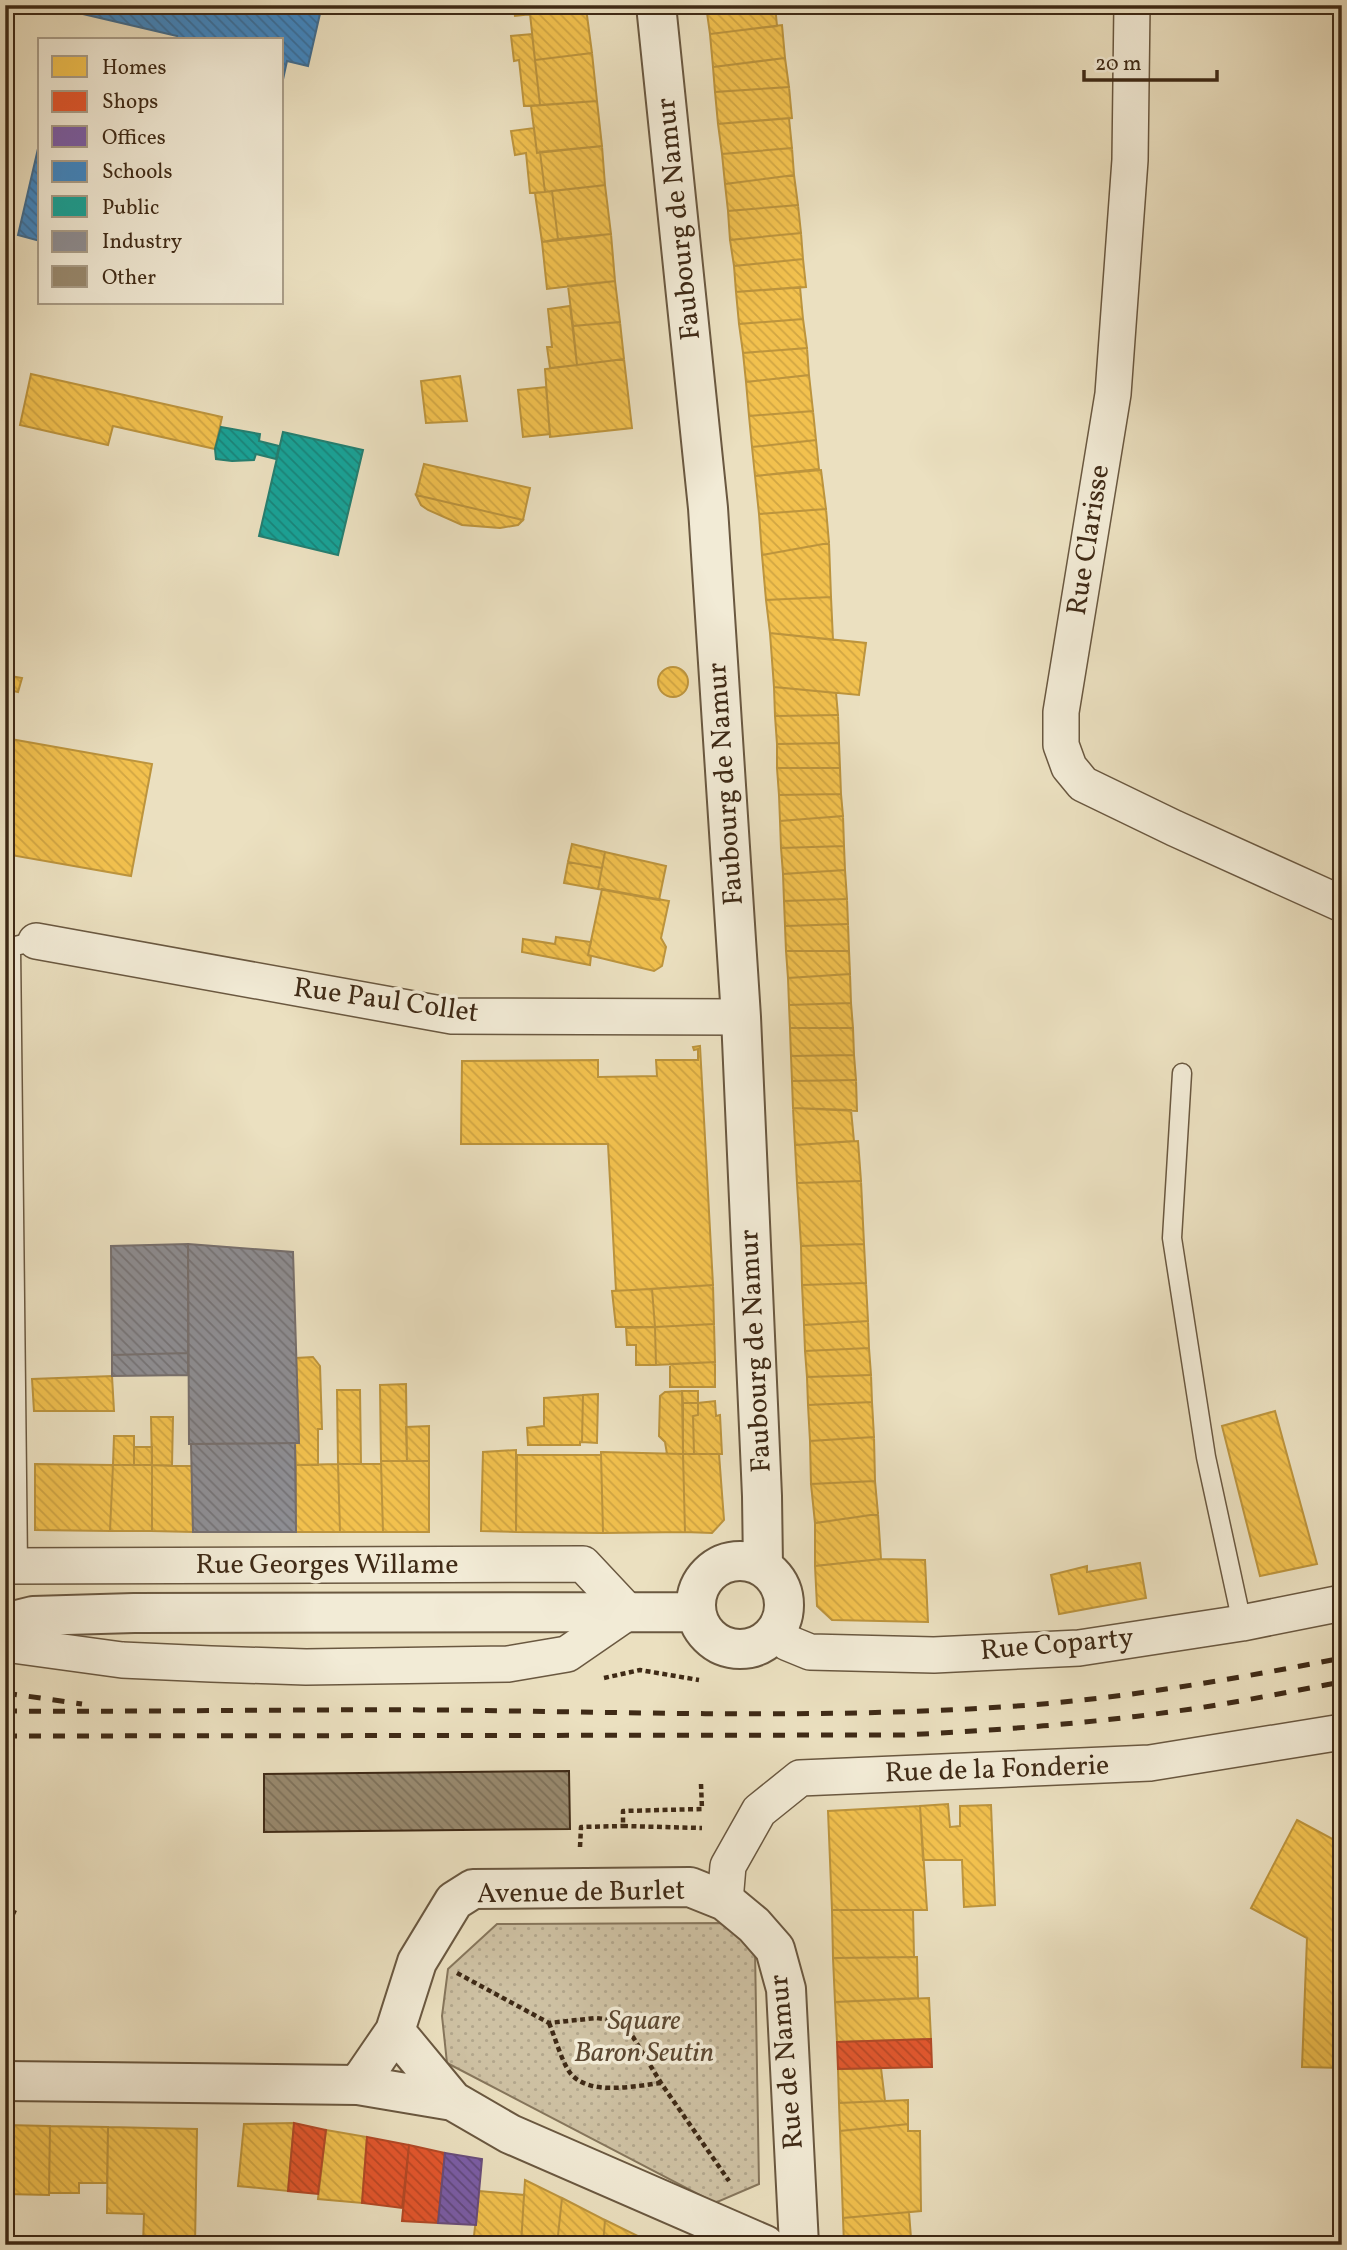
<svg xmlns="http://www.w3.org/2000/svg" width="1347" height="2250" font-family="Vollkorn,serif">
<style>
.park{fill:url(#park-dots);stroke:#86765c;stroke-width:2}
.homes{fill:url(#homes-back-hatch);stroke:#bc943d;stroke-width:2}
.shops{fill:url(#shops-back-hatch);stroke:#b24a27;stroke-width:2}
.offices{fill:url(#offices-back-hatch);stroke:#694e7c;stroke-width:2}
.schools{fill:url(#schools-back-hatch);stroke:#3f6c90;stroke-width:2}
.public{fill:url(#public-back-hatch);stroke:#237f71;stroke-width:2}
.industry{fill:url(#industry-back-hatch);stroke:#766f6d;stroke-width:2}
.building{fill:url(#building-back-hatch);stroke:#3f2a16;stroke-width:2}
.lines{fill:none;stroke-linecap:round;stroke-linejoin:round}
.service-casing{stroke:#6a5840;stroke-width:21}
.minor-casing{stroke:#6a5840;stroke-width:38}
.tertiary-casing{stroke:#6a5840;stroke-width:42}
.path{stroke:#3f2a16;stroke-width:4.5;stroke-dasharray:5 3.5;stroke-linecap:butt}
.service{stroke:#f2ebd6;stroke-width:18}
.minor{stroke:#f2ebd6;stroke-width:35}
.tertiary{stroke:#f2ebd6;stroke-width:38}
.rail{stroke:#3f2a16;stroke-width:5;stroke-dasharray:12 12;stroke-linecap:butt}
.labels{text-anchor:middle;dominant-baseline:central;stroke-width:7;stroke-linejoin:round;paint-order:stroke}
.street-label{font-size:28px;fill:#3f2a16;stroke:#f2ebd6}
.park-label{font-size:28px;font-style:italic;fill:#5c4832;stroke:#f2ebd6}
</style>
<defs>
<pattern id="park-dots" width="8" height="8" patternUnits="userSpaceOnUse" patternTransform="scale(1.75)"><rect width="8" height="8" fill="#cec1a3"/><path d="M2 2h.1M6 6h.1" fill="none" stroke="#b2a68c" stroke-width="1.8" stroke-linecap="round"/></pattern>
<pattern id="homes-back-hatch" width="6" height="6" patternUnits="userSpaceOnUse" patternTransform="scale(1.75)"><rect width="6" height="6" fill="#f2c14e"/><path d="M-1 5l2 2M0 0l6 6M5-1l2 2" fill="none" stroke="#d1a643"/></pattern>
<pattern id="shops-back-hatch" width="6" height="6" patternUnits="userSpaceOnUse" patternTransform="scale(1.75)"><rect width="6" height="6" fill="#e4572e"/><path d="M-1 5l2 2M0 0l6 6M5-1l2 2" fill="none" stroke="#ba4826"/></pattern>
<pattern id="offices-back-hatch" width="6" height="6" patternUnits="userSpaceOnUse" patternTransform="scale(1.75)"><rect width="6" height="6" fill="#7b5ea7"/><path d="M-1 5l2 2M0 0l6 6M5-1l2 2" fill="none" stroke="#614a7f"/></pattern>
<pattern id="schools-back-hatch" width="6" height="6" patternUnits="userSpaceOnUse" patternTransform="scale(1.75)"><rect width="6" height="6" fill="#3f88c5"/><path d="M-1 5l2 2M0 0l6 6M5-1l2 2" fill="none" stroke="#366f9f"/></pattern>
<pattern id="public-back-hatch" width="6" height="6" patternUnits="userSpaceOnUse" patternTransform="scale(1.75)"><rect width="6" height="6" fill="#17a398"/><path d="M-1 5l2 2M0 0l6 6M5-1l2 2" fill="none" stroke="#16857b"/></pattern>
<pattern id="industry-back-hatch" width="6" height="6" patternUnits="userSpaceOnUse" patternTransform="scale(1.75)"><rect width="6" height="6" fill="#8d8d92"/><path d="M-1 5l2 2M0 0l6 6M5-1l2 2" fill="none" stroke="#757376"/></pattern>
<pattern id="building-back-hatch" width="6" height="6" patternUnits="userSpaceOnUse" patternTransform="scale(1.75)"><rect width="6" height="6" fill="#98896e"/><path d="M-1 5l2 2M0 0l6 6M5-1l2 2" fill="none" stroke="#7d7059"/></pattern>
</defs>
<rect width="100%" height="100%" fill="#ebe0c0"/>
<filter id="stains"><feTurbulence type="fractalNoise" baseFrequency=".00286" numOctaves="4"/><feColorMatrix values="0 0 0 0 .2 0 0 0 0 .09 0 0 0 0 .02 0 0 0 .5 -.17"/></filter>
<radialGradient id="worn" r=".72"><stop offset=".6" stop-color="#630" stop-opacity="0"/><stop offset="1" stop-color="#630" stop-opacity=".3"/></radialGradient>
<path class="park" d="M730,1923L755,1951L759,2184L715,2203L447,2063L442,2016L448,1969L497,1924Z"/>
<path class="homes" d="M513,5H586V8L515,16Z
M718,5H775L777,26L710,34L706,6Z
M586,8L592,53L535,60L530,14Z
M782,25L785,58L713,67L710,34Z
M532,34L540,105L524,106L519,60L514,61L511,36Z
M592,53L597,101L540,105L535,60Z
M785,58L789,87L715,92L713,67Z
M789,87L792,118L718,124L715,92Z
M597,101L602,146L537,153L531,106Z
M789,118L792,148L722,154L718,124Z
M534,128L537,153L540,152L545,192L530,193L526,153L515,155L511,131Z
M602,146L605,185L545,192L540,152Z
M792,148L794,175L725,184L722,154Z
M794,175L798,205L728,211L725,184Z
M605,185L611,234L558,239L552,191Z
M552,191L558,239L542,242L535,193Z
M798,205L801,233L730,240L728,211Z
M801,233L803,259L734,266L730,240Z
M611,234L615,281L547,289L542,242Z
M803,259L806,287L736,292L734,266Z
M615,281L620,322L573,326L568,286Z
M800,287L803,319L739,324L736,292Z
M570,306L577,365L550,368L547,347H552L548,309Z
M803,319L807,348L743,353L739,324Z
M620,322L624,359L577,365L573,326Z
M807,348L809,375L746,382L743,353Z
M624,359L632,428L550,437L545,369Z
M31,374L222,417L215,449L113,426L108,445L20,425Z
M809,375L813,411L749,416L746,382Z
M460,376L467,421L426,423L421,381Z
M546,387L550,434L523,437L518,390Z
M813,411L816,440L752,447L749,416Z
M816,440L819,469L755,476L752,447Z
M424,464L530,488L523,520L416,495Z
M821,470L826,509L759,514L755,476Z
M416,495L523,520L518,525L500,528L462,525L428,510L421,505Z
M826,509L829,543L762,555L759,514Z
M829,543L831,597L766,600L762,555Z
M831,597L833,640L770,633L766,600Z
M770,633L866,643L859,695L774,687Z
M658 682a15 15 0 1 1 30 0a15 15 0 1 1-30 0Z
M5,675L22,678L18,692L5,689Z
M774,687L836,693L838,715L775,716Z
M838,715L839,743L777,744L775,716Z
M5,738L152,764L131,876L5,854Z
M839,743L840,768H777V744Z
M777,768H840L841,794L779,795Z
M841,794L843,816L780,821L779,795Z
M843,816L844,846L781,848L780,821Z
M572,844L605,852L602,868L568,862Z
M844,846L845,870L783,874L781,848Z
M605,852L666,866L659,900L598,889Z
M568,862L602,868L598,889L564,883Z
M845,870L847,899L784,901L783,874Z
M602,889L669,901L661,938L666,947L662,966L654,971L588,955Z
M847,899L848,924L785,926L784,901Z
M848,924L849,951H786L785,926Z
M556,937L591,942L588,955L591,956L590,965L522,952L523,939L555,944Z
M786,951H849L850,974L788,978Z
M850,974L851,1003L789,1005L788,978Z
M851,1003L853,1028H790L789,1005Z
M790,1028H853L854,1055L791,1056Z
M700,1046L713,1285L616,1291L608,1144H461L462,1061L598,1060V1077L657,1076L656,1060H698V1049L694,1050L693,1047Z
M854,1055L856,1080L792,1081L791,1056Z
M856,1080L857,1111L793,1108L792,1081Z
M793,1108L851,1110L854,1141L795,1145Z
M858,1141L861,1181L797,1183L795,1145Z
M861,1181L864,1244L801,1246L797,1183Z
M864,1244L866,1283L802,1285L801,1246Z
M866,1283L868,1321L804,1325L802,1285Z
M713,1285L714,1324L655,1327L652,1289Z
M652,1289L655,1327H616L612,1291Z
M868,1321L869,1348L805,1351L804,1325Z
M714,1324L715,1362L656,1365L655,1327Z
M655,1327L656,1365H636V1345H627L626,1328Z
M869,1348L871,1375L807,1377L805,1351Z
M313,1357L320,1366L322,1429H318V1465H296L295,1443H299L296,1358Z
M715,1362V1387H670V1364Z
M871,1375L872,1402L808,1405L807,1377Z
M112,1376L114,1411H34L32,1379Z
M406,1384L407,1461H381L380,1385Z
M337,1390H360L361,1464H338Z
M682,1391H698V1403H683Z
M682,1391L683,1454H667L665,1442L659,1436L660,1396L665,1392Z
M598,1394L597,1443L582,1442L583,1395Z
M583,1395L582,1442H580V1445H528L527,1428L544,1426V1398Z
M715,1401L716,1416L720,1415L722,1454H694L693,1416L698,1415V1403Z
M872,1402L874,1437L810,1441L808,1405Z
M683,1403H698V1415L693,1416L694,1454H683Z
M1275,1411L1317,1564L1260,1576L1222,1426Z
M151,1417H173L172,1466L152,1465Z
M429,1426V1461H407L406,1427Z
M114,1436H134V1465H113Z
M874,1437L875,1481L811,1484L810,1441Z
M134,1447H152V1465H134Z
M516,1450V1532L481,1531L483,1452Z
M601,1452L683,1454L685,1532L603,1533Z
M683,1454H719L724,1520L712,1533L685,1532Z
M517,1455H601L603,1533L516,1532Z
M381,1461H429V1532H383Z
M35,1464L113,1465L110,1531L35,1530Z
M338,1464L340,1532H296V1465Z
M338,1464H381L383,1532H340Z
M113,1465H152V1531H110Z
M152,1465L192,1466L193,1532L152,1531Z
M875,1481L878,1514L815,1523L811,1484Z
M878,1514L881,1559L815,1566V1523Z
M881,1559L925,1560L928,1622L832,1620L817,1606L815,1566Z
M1140,1563L1146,1598L1059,1614L1051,1575L1087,1566V1572Z
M948,1804L950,1827L960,1826V1806L991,1805L995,1905L964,1907L962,1860H923L920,1806Z
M920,1806L927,1910H832L828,1811Z
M1297,1820L1342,1844V2068L1302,2067L1307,1938L1251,1908Z
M832,1910H913L914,1957L833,1958Z
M917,1957L918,1998L835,2002L833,1958Z
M929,1998L931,2039L837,2042L835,2002Z
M881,2068L885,2101L839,2103L838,2069Z
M908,2100V2124L840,2131L839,2103Z
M294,2123L288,2191L238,2186L244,2124Z
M908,2124V2131H920L921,2211L843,2218L840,2131Z
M5,2125L50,2126L49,2195L5,2194Z
M50,2126L108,2127L107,2183H79V2193H49Z
M108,2127L197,2129L195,2245H143L144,2214L107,2213Z
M326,2130L367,2137L362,2203L318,2199Z
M525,2180L562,2198L557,2245H521Z
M479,2191L524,2195L521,2245H473Z
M562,2198L605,2220L603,2245H557Z
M909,2212L911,2238L914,2237L915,2245H844L843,2218Z
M605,2220L640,2237L639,2245H603Z
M640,2237L656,2245H639Z"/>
<path class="shops" d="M931,2039L932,2067L838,2069L837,2042Z
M294,2123L326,2130L318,2194L288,2191Z
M367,2137L409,2145L402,2208L362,2203Z
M409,2145L445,2153L438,2223L402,2221Z"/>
<path class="offices" d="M445,2153L482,2159L476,2225L438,2223Z"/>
<path class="schools" d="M72,5H322L308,66L287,61L282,84V40H176L177,36L70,11Z
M40,140V241L18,235Z"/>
<path class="public" d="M221,427L260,434L259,441L279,446L276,459L256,454L254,460L232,461L216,459L215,449Z
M283,432L363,450L338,555L259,536Z"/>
<path class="industry" d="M188,1244V1353L112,1355L111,1246Z
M188,1244L293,1252L299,1443L189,1444Z
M188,1353V1375L112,1376V1355Z
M295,1443L296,1532H193L191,1444Z"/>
<path class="building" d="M569,1771L570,1829L264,1832V1774Z"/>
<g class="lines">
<g class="service-casing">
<path id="service" d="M1182,1073L1172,1238L1206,1457L1242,1623
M18,1566L11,947L36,941"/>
</g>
<g class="minor-casing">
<path id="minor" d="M1132,5L1130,160L1113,394L1061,712V745L1069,767L1083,784L1174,828L1342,904
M36,941L452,1016L741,1017
M5,1566L583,1564L628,1612L567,1654L508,1664L306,1667L211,1664L122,1660L5,1644
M776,1632L788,1643L810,1652L934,1655L1079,1648L1242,1623L1342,1603
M725,1901L728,1866L759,1811L800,1778L1150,1763L1342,1732"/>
</g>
<g class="tertiary-casing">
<path id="tertiary" d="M656,5L708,508L741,1017L762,1496L763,1566
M696 1605a44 44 0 1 1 88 0a44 44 0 1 1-88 0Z
M5,1623L33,1616L134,1613L695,1612
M395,2031L453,2101
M5,2081L358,2085L453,2101L510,2134L765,2245
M358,2085L395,2031L417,1962L454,1901L473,1889L690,1887L725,1901L754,1925L775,1949L786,1989L799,2245"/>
</g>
<path class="path" d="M604,1678L640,1670L699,1680
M701,1784L702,1809L623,1811V1826L702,1828
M580,1847L581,1827L623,1826
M5,1908L16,1913
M457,1973L549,2023L596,2018L619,2021L633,2037L661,2083L729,2181
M549,2023C555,2037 562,2063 571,2074C590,2096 635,2086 661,2083"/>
<use href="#service" class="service"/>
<use href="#minor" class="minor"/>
<use href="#tertiary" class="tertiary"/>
<path class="rail" d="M5,1693L82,1704
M5,1711C151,1712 297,1709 443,1710C629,1712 816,1719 1002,1707C1116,1700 1229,1680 1342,1658
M5,1736L903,1735C1006,1730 1109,1722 1211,1706C1254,1699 1298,1690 1342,1682"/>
</g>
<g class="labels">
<g class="street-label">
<text transform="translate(679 219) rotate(-96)">Faubourg de Namur</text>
<text transform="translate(1089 540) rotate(-81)">Rue Clarisse</text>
<text transform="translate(726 784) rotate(-94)">Faubourg de Namur</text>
<text transform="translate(386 1001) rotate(8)">Rue Paul Collet</text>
<text transform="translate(756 1351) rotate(-93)">Faubourg de Namur</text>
<text x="327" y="1565">Rue Georges Willame</text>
<text transform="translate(1057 1645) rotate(-5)">Rue Coparty</text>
<text transform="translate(997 1770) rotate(-2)">Rue de la Fonderie</text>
<text transform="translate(581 1893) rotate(-1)">Avenue de Burlet</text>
<text transform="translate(787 2062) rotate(-95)">Rue de Namur</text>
</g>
<g class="park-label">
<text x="644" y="2021">Square<tspan x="644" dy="32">Baron Seutin</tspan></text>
</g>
</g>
<rect width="1347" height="2250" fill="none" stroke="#ebe0c0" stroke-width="28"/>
<rect x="7" y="7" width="1333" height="2236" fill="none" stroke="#3f2a16" stroke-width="3.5"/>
<rect x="14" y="14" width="1319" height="2222" fill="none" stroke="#3f2a16" stroke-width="2"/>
<rect x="38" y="38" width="245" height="266" fill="#f2ebd6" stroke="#aa9e89" stroke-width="2"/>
<rect x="52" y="56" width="35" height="21" fill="#f2c14e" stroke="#aa9e89" stroke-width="2"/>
<text x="102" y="74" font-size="21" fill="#3f2a16">Homes</text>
<rect x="52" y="91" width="35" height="21" fill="#e4572e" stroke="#aa9e89" stroke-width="2"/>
<text x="102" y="108" font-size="21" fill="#3f2a16">Shops</text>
<rect x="52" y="126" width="35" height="21" fill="#7b5ea7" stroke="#aa9e89" stroke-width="2"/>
<text x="102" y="144" font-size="21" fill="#3f2a16">Offices</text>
<rect x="52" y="161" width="35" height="21" fill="#3f88c5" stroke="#aa9e89" stroke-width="2"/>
<text x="102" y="178" font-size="21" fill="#3f2a16">Schools</text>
<rect x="52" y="196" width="35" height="21" fill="#17a398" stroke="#aa9e89" stroke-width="2"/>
<text x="102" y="214" font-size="21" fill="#3f2a16">Public</text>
<rect x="52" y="231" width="35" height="21" fill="#8d8d92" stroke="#aa9e89" stroke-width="2"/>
<text x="102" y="248" font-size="21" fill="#3f2a16">Industry</text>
<rect x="52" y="266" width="35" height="21" fill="#98896e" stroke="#aa9e89" stroke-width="2"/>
<text x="102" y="284" font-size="21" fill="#3f2a16">Other</text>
<path d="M1084 70v10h133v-10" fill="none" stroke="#3f2a16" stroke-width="3.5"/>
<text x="1095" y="70" font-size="21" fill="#3f2a16" stroke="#f2ebd6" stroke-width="5" paint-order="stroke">20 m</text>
<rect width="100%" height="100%" filter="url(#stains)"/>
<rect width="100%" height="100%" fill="url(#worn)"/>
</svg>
